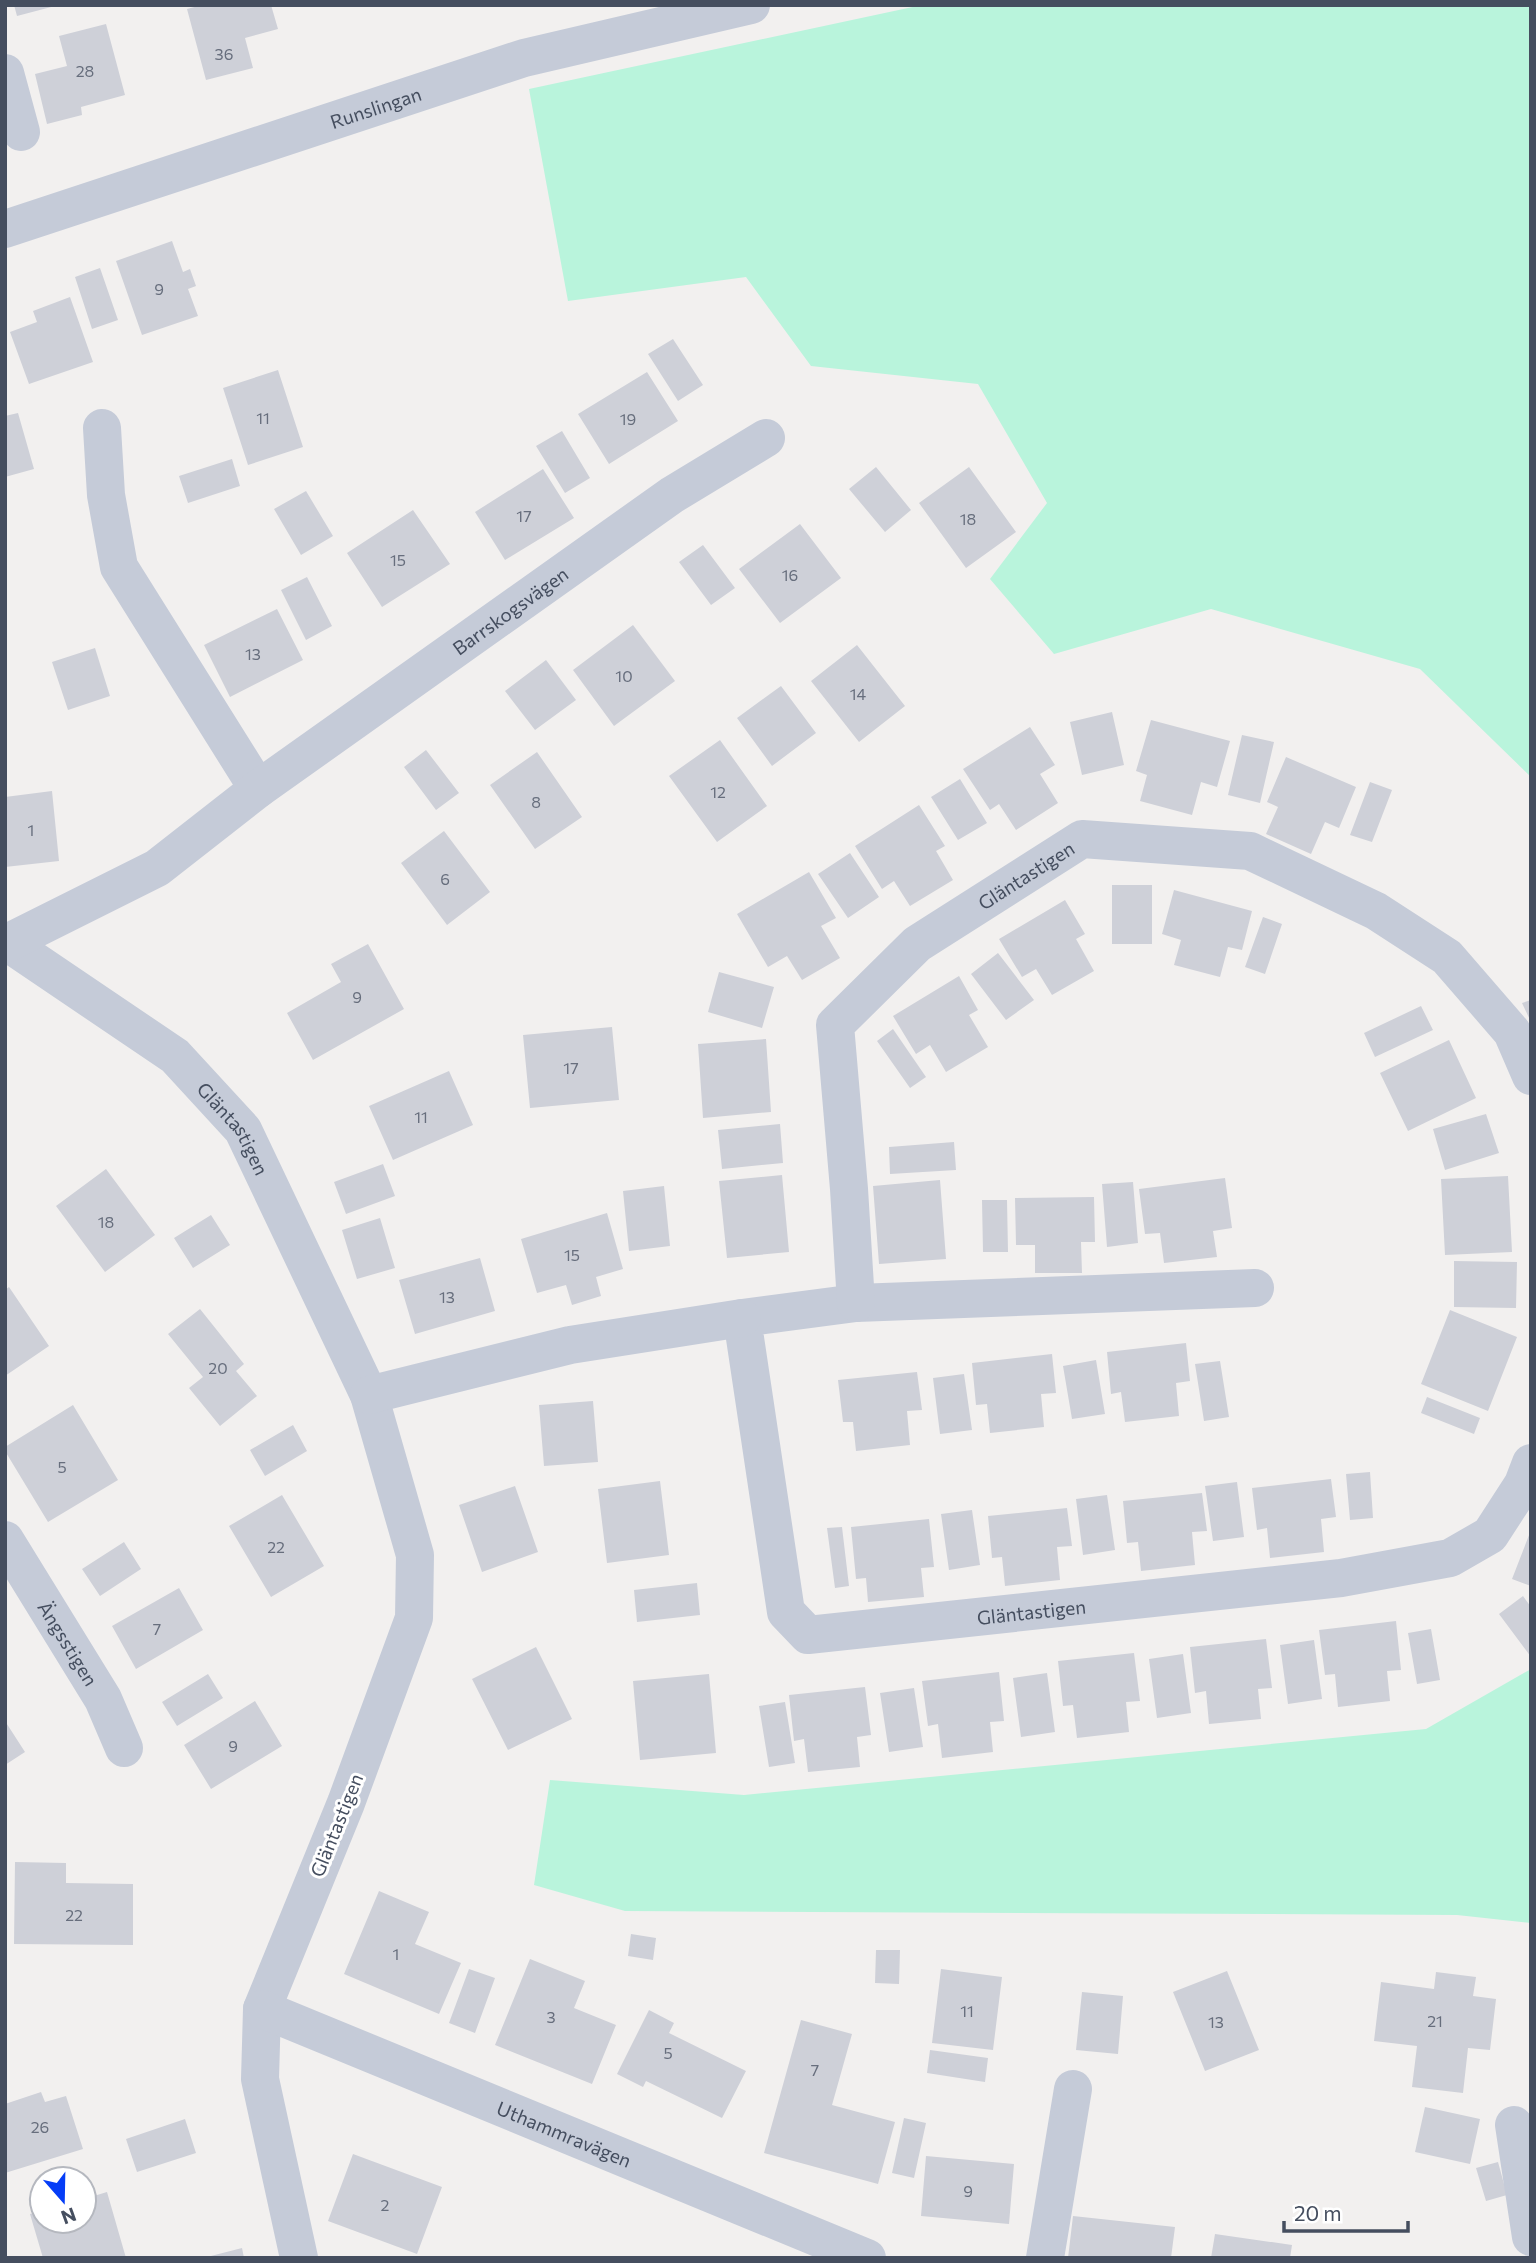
<svg xmlns="http://www.w3.org/2000/svg" width="1536" height="2263" font-family="Commissioner,sans-serif">
<style>
.green{fill:#b9f4dc}
.building{fill:#ced0d8}
.lines{fill:none;stroke-linecap:round;stroke-linejoin:round}
.minor{stroke:#c5cbd8;stroke-width:38}
.labels{text-anchor:middle;dominant-baseline:central;stroke-width:6;stroke-linejoin:round;paint-order:stroke}
.number-label{font-size:16px;fill:#676e7d}
.street-label{font-size:19px;fill:#454e5f;stroke:#fff}
</style>
<rect width="100%" height="100%" fill="#f2f0ef"/>
<path class="green" d="M922,5H1531V777L1420,669L1211,609L1054,654L990,579L1047,503L978,384L811,366L746,277L568,301L529,89Z
M1531,1669V1923L1457,1915L625,1911L534,1885L550,1780L744,1795L1426,1729Z"/>
<path class="building" d="M14,5H55V6L17,16Z
M202,5H271L278,29L245,38L253,68L206,80L187,9Z
M106,24L125,95L81,107L82,115L47,124L35,74L67,66L59,36Z
M172,241L183,272L190,269L196,286L188,289L198,316L142,335L116,261Z
M100,268L118,320L92,329L75,277Z
M70,297L93,362L29,384L10,332L37,322L33,311Z
M673,339L703,385L678,401L648,354Z
M278,370L303,447L248,465L223,388Z
M647,372L678,421L609,464L578,414Z
M18,413L34,469L5,477V416Z
M562,431L590,478L565,493L536,446Z
M232,459L240,486L188,503L179,476Z
M876,467L911,510L885,532L849,489Z
M969,467L1016,532L966,568L919,503Z
M543,469L574,518L505,560L475,512Z
M306,491L333,536L301,555L274,509Z
M413,510L450,564L382,607L347,553Z
M800,524L841,578L780,623L739,569Z
M703,545L735,588L711,605L679,562Z
M307,577L332,626L306,640L281,590Z
M277,609L303,660L230,697L204,645Z
M633,625L675,681L614,726L573,670Z
M857,645L905,706L859,742L811,681Z
M95,648L110,696L68,710L52,662Z
M546,660L576,700L535,730L505,691Z
M781,686L816,733L772,766L737,718Z
M1112,712L1124,765L1082,775L1070,722Z
M1151,720L1230,741L1217,787L1201,782L1192,815L1140,801L1147,775L1136,771Z
M1030,727L1055,765L1040,774L1058,803L1016,830L999,804L990,810L963,769Z
M1242,735L1274,742L1260,803L1228,795Z
M720,740L767,806L717,842L669,776Z
M426,750L459,793L436,810L404,767Z
M537,752L582,817L535,849L490,785Z
M1286,757L1356,787L1339,828L1325,822L1311,854L1266,834L1278,807L1267,802Z
M960,779L987,823L958,840L931,797Z
M1370,782L1392,790L1372,842L1350,835Z
M52,791L59,861L5,867V797Z
M919,805L945,846L936,851L953,880L910,906L894,881L882,889L855,846Z
M444,831L490,892L447,925L401,863Z
M850,853L879,897L848,918L818,874Z
M809,872L836,918L821,926L840,958L802,980L787,956L768,967L737,914Z
M1112,885H1152V944H1112Z
M1174,890L1252,911L1242,950L1228,947L1220,977L1174,965L1181,940L1162,934Z
M1065,900L1085,934L1076,939L1094,971L1052,995L1036,969L1022,977L999,939Z
M1263,917L1282,924L1265,974L1245,967Z
M368,944L404,1009L313,1060L287,1013L341,982L331,964Z
M998,953L1034,1000L1006,1020L971,974Z
M719,972L774,987L762,1028L708,1012Z
M959,976L978,1010L969,1015L988,1047L946,1072L930,1045L916,1054L893,1016Z
M1531,1000V1022L1522,1003Z
M1421,1006L1433,1030L1375,1057L1364,1033Z
M612,1027L619,1100L530,1108L523,1035Z
M893,1029L926,1077L910,1088L877,1041Z
M766,1039L771,1112L703,1118L698,1044Z
M1449,1040L1476,1098L1408,1131L1380,1073Z
M449,1071L473,1125L393,1160L369,1106Z
M1486,1114L1499,1153L1445,1170L1433,1129Z
M780,1124L783,1163L722,1169L718,1130Z
M954,1142L956,1170L890,1174L889,1147Z
M383,1164L395,1196L346,1214L334,1182Z
M106,1169L155,1235L105,1272L56,1206Z
M782,1175L789,1252L727,1258L719,1181Z
M1508,1176L1512,1252L1445,1255L1441,1179Z
M1225,1178L1232,1228L1213,1231L1217,1257L1164,1263L1160,1233L1145,1234L1139,1189Z
M940,1180L946,1259L879,1264L873,1186Z
M1133,1182L1138,1243L1107,1247L1102,1184Z
M664,1186L670,1246L629,1251L623,1191Z
M1094,1197L1095,1242H1081L1082,1273H1035V1245H1016L1015,1198Z
M982,1200H1007L1008,1252H983Z
M607,1213L623,1269L596,1277L601,1296L572,1305L566,1285L537,1293L521,1239Z
M211,1215L230,1245L193,1268L174,1238Z
M380,1218L395,1268L357,1279L342,1230Z
M480,1258L495,1311L415,1334L399,1280Z
M1454,1261L1517,1262L1516,1308L1454,1307Z
M9,1287L49,1346L5,1376V1290Z
M200,1309L244,1364L236,1371L257,1396L220,1426L189,1388L203,1377L168,1334Z
M1450,1310L1517,1337L1488,1411L1421,1384Z
M1186,1343L1190,1381L1176,1383L1179,1416L1125,1422L1121,1392L1111,1394L1107,1352Z
M1052,1354L1056,1393L1041,1394L1044,1427L990,1433L987,1404L976,1405L972,1363Z
M1096,1360L1105,1414L1072,1419L1063,1366Z
M1220,1361L1229,1417L1204,1421L1195,1364Z
M917,1372L922,1410L907,1411L910,1445L856,1451L853,1422H843L838,1380Z
M964,1374L972,1430L940,1434L933,1378Z
M1427,1397L1480,1418L1474,1434L1421,1413Z
M593,1401L598,1462L544,1466L539,1405Z
M73,1405L118,1480L48,1522L5,1451V1447Z
M293,1425L307,1451L265,1476L250,1450Z
M1370,1472L1373,1518L1350,1520L1346,1474Z
M1331,1479L1336,1517L1321,1519L1324,1552L1270,1558L1267,1528L1257,1530L1252,1488Z
M660,1481L669,1555L607,1563L598,1489Z
M1237,1482L1244,1537L1213,1541L1205,1486Z
M515,1486L538,1552L482,1572L459,1505Z
M1202,1493L1207,1531L1192,1532L1195,1565L1141,1571L1138,1542L1127,1543L1123,1501Z
M282,1495L324,1566L271,1597L229,1526Z
M1107,1495L1115,1550L1083,1555L1076,1499Z
M1067,1508L1072,1546L1057,1547L1060,1580L1005,1586L1002,1557L992,1558L988,1516Z
M972,1510L980,1565L949,1570L941,1514Z
M929,1519L934,1567L921,1568L924,1597L868,1602L866,1578L856,1579L851,1527Z
M842,1527L849,1586L835,1588L827,1528Z
M1531,1530V1586L1512,1579Z
M124,1542L141,1569L100,1596L82,1569Z
M697,1583L700,1615L637,1622L634,1590Z
M179,1588L203,1630L136,1669L112,1626Z
M1523,1596L1531,1607V1657L1499,1614Z
M1396,1621L1401,1670L1387,1671L1390,1701L1338,1707L1335,1674L1325,1675L1319,1630Z
M1431,1629L1440,1680L1417,1684L1408,1633Z
M1266,1639L1272,1688L1258,1689L1261,1719L1209,1724L1206,1691L1195,1693L1190,1647Z
M1314,1640L1322,1699L1288,1704L1280,1645Z
M536,1647L572,1719L508,1750L472,1679Z
M1134,1653L1140,1701L1126,1702L1129,1732L1077,1738L1073,1705L1063,1706L1058,1661Z
M1183,1654L1191,1713L1157,1718L1149,1659Z
M999,1672L1004,1721L990,1722L993,1752L942,1758L938,1724L928,1726L922,1681Z
M1047,1673L1055,1732L1021,1737L1013,1678Z
M208,1674L223,1698L177,1726L162,1702Z
M709,1674L716,1753L640,1760L633,1681Z
M865,1687L871,1735L857,1737L860,1767L808,1772L804,1739L794,1741L789,1695Z
M914,1688L923,1747L889,1752L880,1693Z
M255,1701L282,1746L211,1789L184,1745Z
M785,1702L795,1763L769,1767L759,1706Z
M5,1721L25,1752L5,1765Z
M15,1862L66,1863V1883L133,1884V1945L14,1944Z
M379,1891L429,1912L415,1944L461,1963L439,2014L344,1974Z
M631,1934L656,1938L653,1960L628,1956Z
M876,1950H900L899,1984L875,1983Z
M530,1959L585,1981L574,2008L616,2025L592,2084L495,2045Z
M469,1969L495,1978L475,2033L449,2023Z
M941,1969L1002,1977L993,2050L932,2043Z
M1227,1971L1259,2050L1205,2071L1173,1992Z
M1436,1972L1476,1977L1473,1996L1496,1999L1490,2050L1468,2048L1463,2093L1412,2087L1417,2046L1374,2041L1381,1982L1434,1989Z
M1082,1992L1123,1996L1118,2054L1076,2050Z
M649,2010L674,2023L669,2033L746,2071L722,2118L646,2081L643,2087L617,2074Z
M801,2020L852,2034L832,2105L895,2122L878,2184L764,2153Z
M930,2050L988,2058L985,2082L927,2073Z
M41,2092L45,2102L66,2096L83,2149L5,2173V2104Z
M1425,2107L1480,2119L1470,2164L1415,2152Z
M904,2118L926,2123L914,2178L892,2173Z
M185,2119L196,2153L137,2172L126,2139Z
M353,2154L442,2187L417,2254L328,2221Z
M926,2156L1014,2164L1009,2224L921,2216Z
M1498,2162L1507,2195L1486,2201L1476,2168Z
M107,2192L126,2258H43L30,2214L42,2211V2221H84V2199Z
M1073,2216L1175,2227L1171,2258H1068Z
M1215,2234L1292,2245L1290,2258H1211Z
M242,2248L244,2258H207V2257Z"/>
<g class="lines">
<g class="minor">
<path d="M5,73L21,132"/>
<path id="s1" d="M5,229L524,58L751,5"/>
<path d="M102,428L106,495L119,567L258,789"/>
<path id="s2" d="M5,941L175,1056L243,1130L369,1395L415,1555L414,1618L346,1803L262,2009L260,2079L299,2258"/>
<path id="s3" d="M5,944L157,868L258,789L672,495L766,438"/>
<path id="s4" d="M1255,1288L856,1303L742,1318L786,1612L808,1635L1341,1578L1450,1558L1490,1535L1523,1484L1531,1463"/>
<path id="s5" d="M856,1303L849,1189L835,1025L917,944L1082,839L1250,851L1376,911L1447,957L1512,1032L1531,1076"/>
<path d="M369,1395L570,1345L742,1318"/>
<path id="s6" d="M5,1540L103,1699L124,1748"/>
<path id="s7" d="M262,2009L867,2258"/>
<path d="M1514,2125L1531,2237"/>
<path d="M1045,2258L1073,2089"/>
</g>
</g>
<g class="labels">
<g class="number-label">
<text x="224" y="53">36</text>
<text x="85" y="70">28</text>
<text x="159" y="288">9</text>
<text x="263" y="417">11</text>
<text x="628" y="418">19</text>
<text x="524" y="515">17</text>
<text x="968" y="518">18</text>
<text x="398" y="559">15</text>
<text x="790" y="574">16</text>
<text x="253" y="653">13</text>
<text x="624" y="675">10</text>
<text x="858" y="693">14</text>
<text x="718" y="791">12</text>
<text x="536" y="801">8</text>
<text x="31" y="829">1</text>
<text x="445" y="878">6</text>
<text x="357" y="996">9</text>
<text x="571" y="1067">17</text>
<text x="421" y="1116">11</text>
<text x="106" y="1221">18</text>
<text x="572" y="1254">15</text>
<text x="447" y="1296">13</text>
<text x="218" y="1367">20</text>
<text x="62" y="1466">5</text>
<text x="276" y="1546">22</text>
<text x="157" y="1628">7</text>
<text x="233" y="1745">9</text>
<text x="74" y="1914">22</text>
<text x="396" y="1953">1</text>
<text x="967" y="2010">11</text>
<text x="551" y="2016">3</text>
<text x="1435" y="2020">21</text>
<text x="1216" y="2021">13</text>
<text x="668" y="2052">5</text>
<text x="815" y="2069">7</text>
<text x="40" y="2126">26</text>
<text x="968" y="2190">9</text>
<text x="385" y="2204">2</text>
</g>
<g class="street-label">
<text stroke="none"><textPath href="#s1" startOffset="390">Runslingan</textPath></text>
<text stroke="none"><textPath href="#s3" startOffset="607">Barrskogsvägen</textPath></text>
<text stroke="none"><textPath href="#s5" startOffset="523">Gläntastigen</textPath></text>
<text stroke="none"><textPath href="#s2" startOffset="299">Gläntastigen</textPath></text>
<text stroke="none"><textPath href="#s4" startOffset="1068">Gläntastigen</textPath></text>
<text stroke="none"><textPath href="#s6" startOffset="121">Ängsstigen</textPath></text>
<text transform="translate(336 1825) rotate(-68)">Gläntastigen</text>
<text stroke="none"><textPath href="#s7" startOffset="327">Uthammravägen</textPath></text>
</g>
</g>
<rect width="1536" height="2263" fill="none" stroke="#454e5f" stroke-width="14"/>
<g transform="translate(63 2200) rotate(160)"><circle r="33" fill="#ffffff" stroke="#b5b8bf" stroke-width="2"/>
<path d="M0-5L12 26L0 18L-12 26Z" fill="#053df7"/>
<text y="-10" font-size="19" font-weight="bold" text-anchor="middle" fill="#454e5f">N</text>
</g>
<path d="M1284 2221v10h124v-10" fill="none" stroke="#454e5f" stroke-width="3.5"/>
<text x="1294" y="2221" font-size="21" fill="#454e5f" stroke="#ffffff" stroke-width="5" paint-order="stroke">20 m</text>
</svg>
